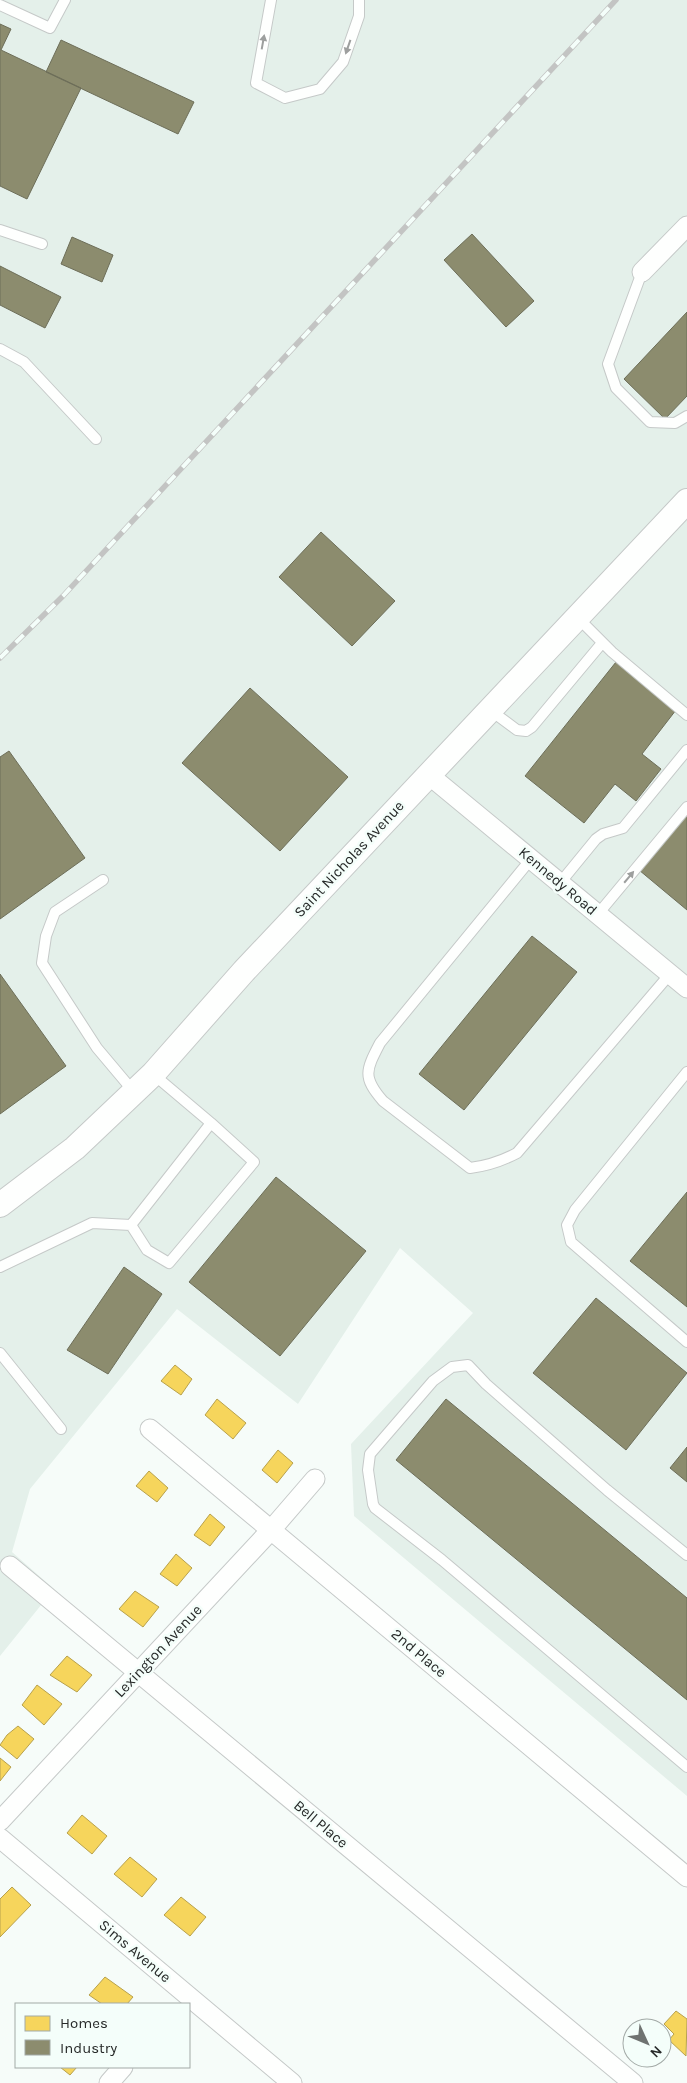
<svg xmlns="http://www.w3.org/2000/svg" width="687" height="2083" font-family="Karla,sans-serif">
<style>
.built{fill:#e4f0ea}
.homes{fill:#f6d55c;stroke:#b8a14c}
.industry{fill:#8c8c6e;stroke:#6d6e59}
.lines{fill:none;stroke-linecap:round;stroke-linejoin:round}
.service-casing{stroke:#c5c9c8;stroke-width:12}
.minor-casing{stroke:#c5c9c8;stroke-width:21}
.tertiary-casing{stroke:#c5c9c8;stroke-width:26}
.service{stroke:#fefffe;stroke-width:10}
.minor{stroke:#fefffe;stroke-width:19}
.tertiary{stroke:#fefffe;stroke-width:24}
.rail-casing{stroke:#c3c4c3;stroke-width:5.5}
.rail{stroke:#f4fefa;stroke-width:4;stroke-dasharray:11;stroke-linecap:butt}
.oneway{fill:#9d9f9e}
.labels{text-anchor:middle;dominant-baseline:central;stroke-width:5;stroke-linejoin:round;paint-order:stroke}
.street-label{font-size:15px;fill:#262928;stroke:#f4fefa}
</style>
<rect width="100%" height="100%" fill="#f6fcf9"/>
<path class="built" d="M0,0H687V1796L354,1516L351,1444L473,1313L400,1248L298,1404L177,1309L30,1489L12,1552L54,1589L0,1656Z"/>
<path class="homes" d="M175,1365L192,1379L181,1395L161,1381Z
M217,1399L246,1423L233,1439L205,1415Z
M278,1450L293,1463L277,1483L262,1470Z
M149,1471L168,1488L157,1502L136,1486Z
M210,1514L225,1527L210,1546L194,1535Z
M176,1554L192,1568L177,1586L160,1574Z
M135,1591L159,1607L143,1627L119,1609Z
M67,1656L92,1675L77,1692L50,1675Z
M37,1685L62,1704L44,1725L22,1705Z
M18,1726L34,1739L17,1759L0,1745L7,1735Z
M0,1758L11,1767L0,1781Z
M82,1815L107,1836L92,1854L67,1833Z
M130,1857L157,1879L142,1897L114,1874Z
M12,1887L31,1905L0,1937V1899Z
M181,1897L206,1917L190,1936L164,1915Z
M105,1977L133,1997L127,2004H102L89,1995Z
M676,2011L687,2019L686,2056L669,2040L674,2034L664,2024Z
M60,2067H77L70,2075Z"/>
<path class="industry" d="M0,24L11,29L1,50L81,88L27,199L0,186Z
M61,40L194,102L178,134L46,72Z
M472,234L534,301L506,327L444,260Z
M72,237L113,255L102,282L61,264Z
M0,266L61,297L45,328L0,305Z
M687,312V396L665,419L624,379Z
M321,532L395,601L352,646L279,577Z
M616,662L676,710L642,754L661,769L636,801L615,784L584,823L525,776Z
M250,688L348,777L280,851L182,763Z
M9,751L85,858L0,919V757Z
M687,813V910L639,870Z
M532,936L577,972L464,1110L419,1074Z
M0,974L66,1066L0,1114Z
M276,1177L366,1251L280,1356L189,1282Z
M687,1192V1307L630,1261Z
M124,1267L162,1294L108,1374L67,1350Z
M596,1298L687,1373L626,1450L533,1373Z
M446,1399L687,1598V1700L396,1460Z
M687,1447V1482L670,1468Z"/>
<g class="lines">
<g class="service-casing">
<path id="service" d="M271,0L256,83L285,98L320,89L343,62L359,16V0
M0,5L50,28L65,0
M0,230L42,244
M642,272L608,364L616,388L650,422L675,423L687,416
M0,349L24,362L96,439
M577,617L612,652L687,715
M490,710L517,730L526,731L532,727L602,643
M531,859L380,1043C366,1070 362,1077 383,1101L470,1168C487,1166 502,1161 517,1153L670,974
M103,880L55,912L46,936L42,963L97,1048L134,1092
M560,883L596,839L603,834L623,828L687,750
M598,914L687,807
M687,1072L575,1210L567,1225L571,1242L687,1342
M131,1225L147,1250L169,1263L254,1162L211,1123
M0,1267L92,1223L131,1225L211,1123L153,1074
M0,1353L61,1429
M687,1555L607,1490L486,1384L468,1365L452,1367L433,1381L370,1454L368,1470L373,1504L375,1508L442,1560L687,1767"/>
</g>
<g class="minor-casing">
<path id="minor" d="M642,272L687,226
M429,775L687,988
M150,1429L687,1877
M10,1566L633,2083
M0,1821L271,1530L315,1479
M0,1838L292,2083
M109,2083L123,2067"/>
</g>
<g class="tertiary-casing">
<path id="tertiary" d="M0,1205L75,1148L153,1074L244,971L687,501"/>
</g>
<use href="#service" class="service"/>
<use href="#minor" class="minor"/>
<use href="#tertiary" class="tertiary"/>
<g class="rail-casing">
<path id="rail" d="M0,658L63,596L616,0"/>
</g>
<use href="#rail" class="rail"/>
</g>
<defs><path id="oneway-solid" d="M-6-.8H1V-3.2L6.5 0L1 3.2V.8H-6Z" transform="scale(1.25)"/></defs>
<g class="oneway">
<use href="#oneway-solid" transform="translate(263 42) rotate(-80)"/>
<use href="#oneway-solid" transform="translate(348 47) rotate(109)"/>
<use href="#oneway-solid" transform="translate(629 877) rotate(-50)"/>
</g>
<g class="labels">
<g class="street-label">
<text transform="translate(349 859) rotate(-47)">Saint Nicholas Avenue</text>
<text transform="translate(558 881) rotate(40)">Kennedy Road</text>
<text transform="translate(158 1651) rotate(-47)">Lexington Avenue</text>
<text transform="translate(419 1653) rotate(40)">2nd Place</text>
<text transform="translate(321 1824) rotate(40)">Bell Place</text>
<text transform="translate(135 1951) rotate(40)">Sims Avenue</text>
</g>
</g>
<rect x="15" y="2003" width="175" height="65" fill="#f4fefa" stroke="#a2a9a6"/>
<rect x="25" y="2016" width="25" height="15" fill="#f6d55c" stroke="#a2a9a6"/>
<text x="60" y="2028" font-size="15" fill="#262928">Homes</text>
<rect x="25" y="2040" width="25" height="15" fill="#8c8c6e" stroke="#a2a9a6"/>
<text x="60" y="2053" font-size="15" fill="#262928">Industry</text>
<g transform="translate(647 2043) rotate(134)"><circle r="24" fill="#f4fefa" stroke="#a2a9a6"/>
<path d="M0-4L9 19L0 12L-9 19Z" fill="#6f7371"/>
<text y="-8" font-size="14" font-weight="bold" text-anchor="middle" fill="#262928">N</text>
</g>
</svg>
